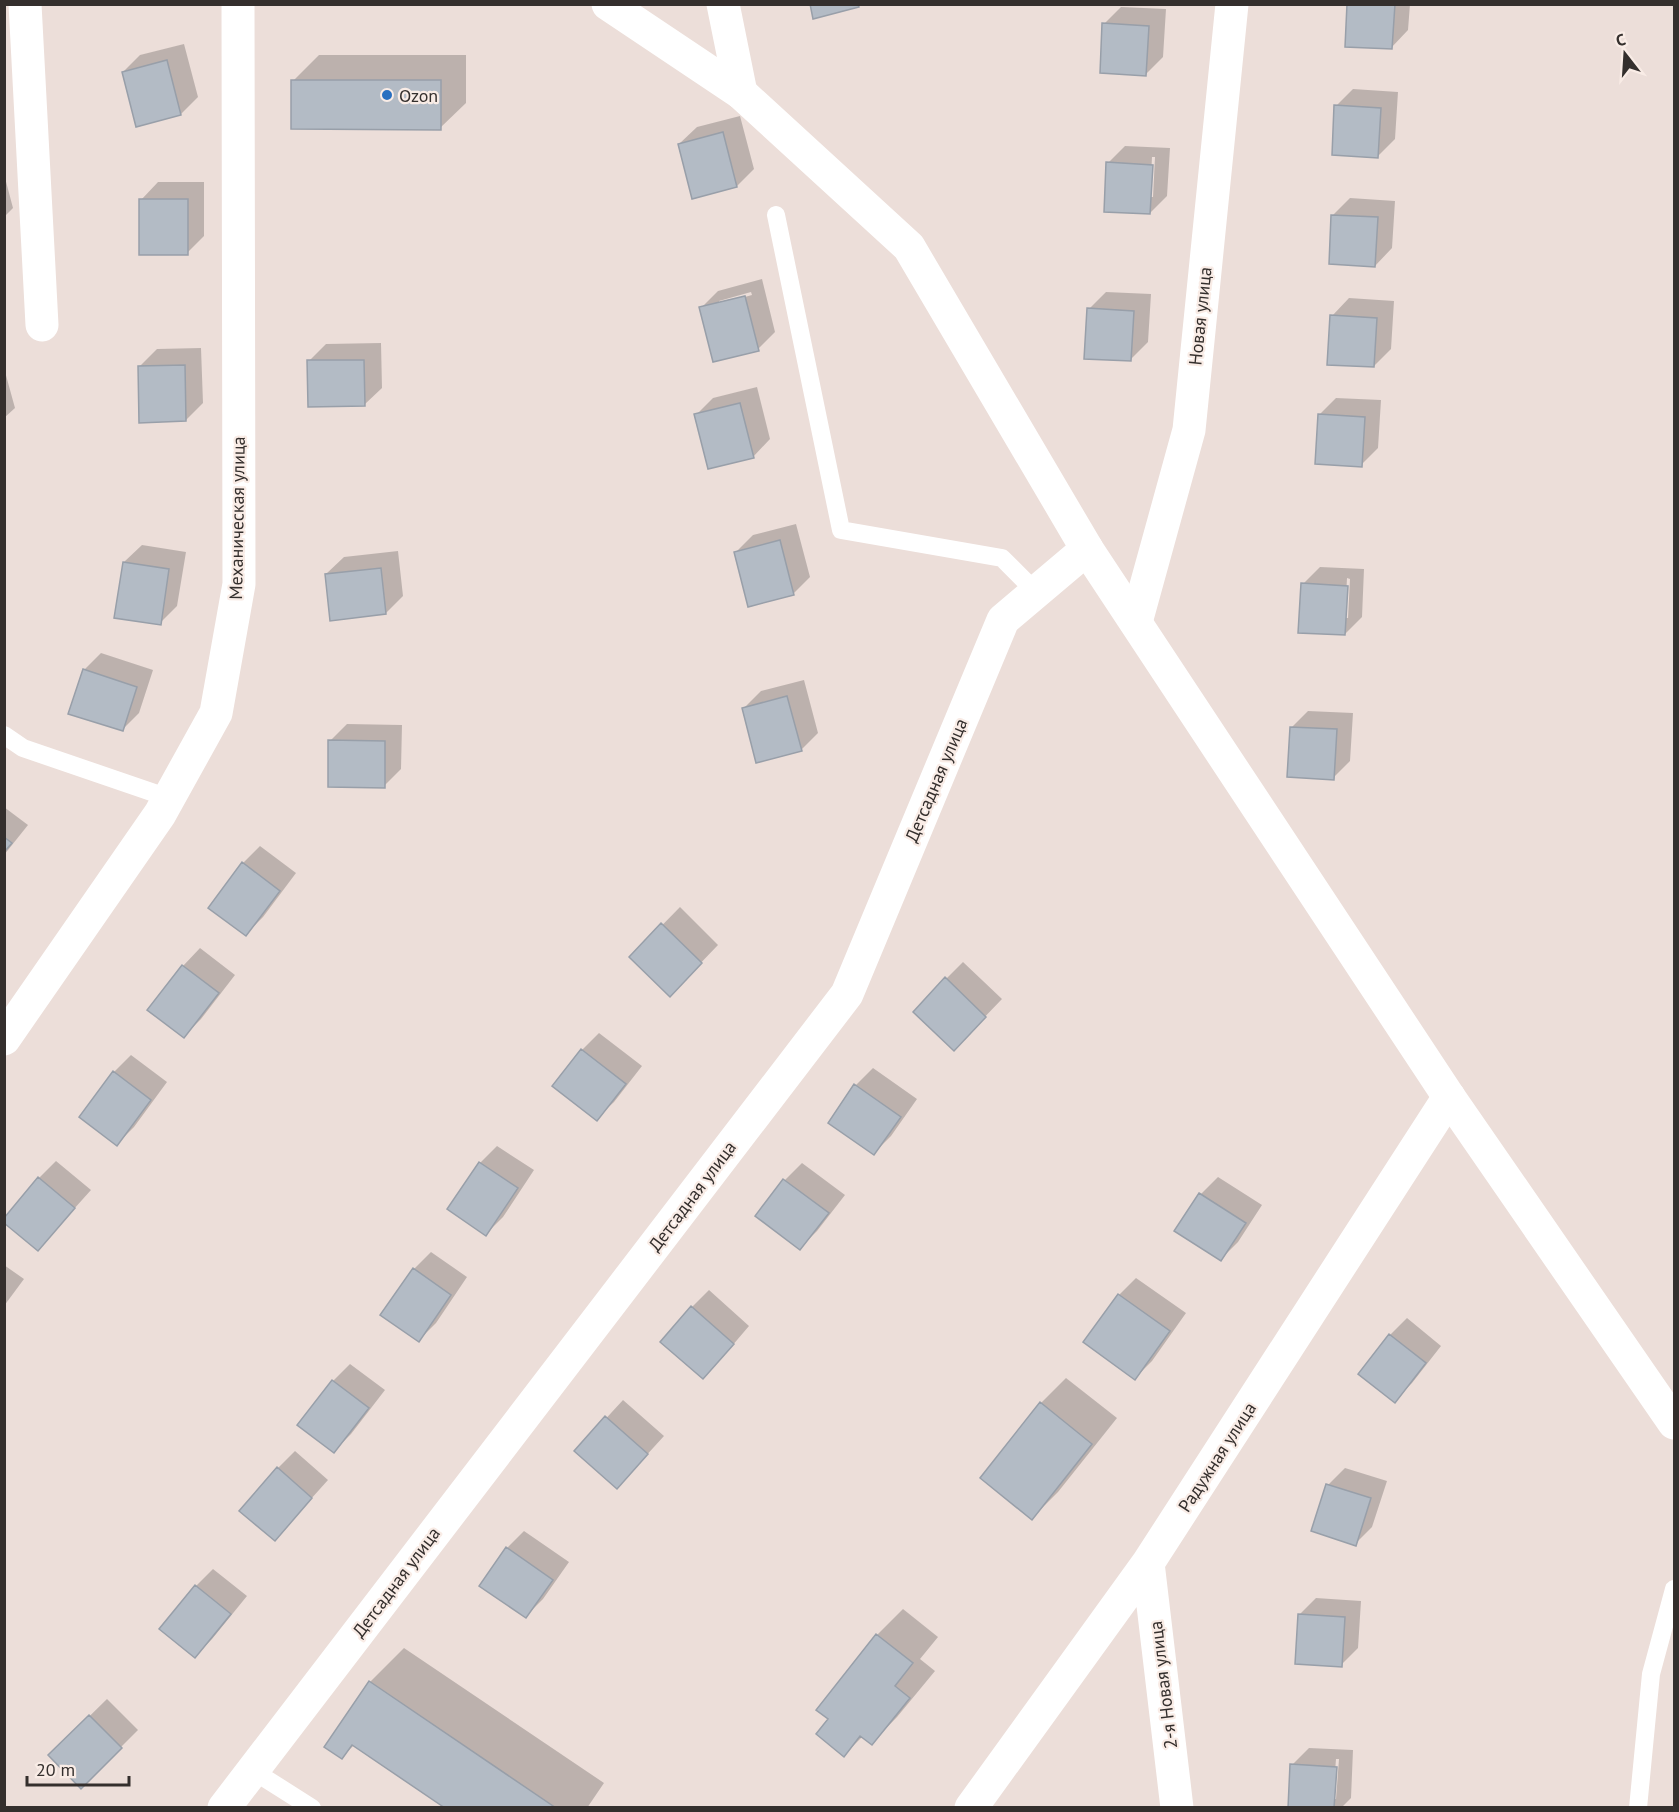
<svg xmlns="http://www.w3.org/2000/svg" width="1679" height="1812" font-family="'PT Sans',sans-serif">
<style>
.shadow{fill:#0003;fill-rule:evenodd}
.building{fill:#b3bbc5;stroke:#989fa9;stroke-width:1.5}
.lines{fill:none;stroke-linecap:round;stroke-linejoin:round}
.lane{stroke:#fff;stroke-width:18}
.street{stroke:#fff;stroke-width:33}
.secondary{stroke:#fff;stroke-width:33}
.poi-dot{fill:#286fc0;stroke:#f9ece6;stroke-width:2}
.labels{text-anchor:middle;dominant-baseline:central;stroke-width:4.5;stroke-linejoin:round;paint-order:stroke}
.poi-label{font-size:18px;fill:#342f2d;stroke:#f9ece6;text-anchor:start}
.street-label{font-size:18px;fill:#342f2d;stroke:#f9ece6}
</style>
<rect width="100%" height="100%" fill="#ecded9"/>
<path class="shadow" d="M1349,4H1410L1408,30L1391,48Z
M1121,7L1166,9L1163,57L1146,74L1104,24Z
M184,44L198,97L181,114L123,72L140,55Z
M319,55H466V103L440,128L293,81Z
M1353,89L1398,92L1395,139L1378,156L1336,106Z
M740,116L754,169L737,186L679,144L697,127Z
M1125,146L1170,148L1167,196L1150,213L1108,163ZM1152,157H1155L1153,197H1150Z
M4,174L13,208L4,217Z
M158,182H204V236L187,253L141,200Z
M1350,198L1395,201L1392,248L1375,266L1333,215Z
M762,279L775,332L758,349L701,308L718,291ZM751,292L752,295L719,304V301Z
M1106,292L1151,294L1148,342L1131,359L1089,309Z
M1349,298L1394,301L1391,349L1374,366L1332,316Z
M381,343L382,388L364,405L309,361L326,344Z
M201,348L203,403L186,420L139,367L157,349Z
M4,368L15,408L4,418Z
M757,387L770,439L753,457L696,415L713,398Z
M1336,398L1381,400L1378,448L1361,465L1319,415Z
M796,524L810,577L793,594L736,552L753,535Z
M142,545L186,552L177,606L160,623L124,562Z
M398,551L403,596L386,613L326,574L344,557Z
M1320,567L1364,569L1362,617L1345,634L1303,584ZM1347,578L1350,579L1348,618H1345Z
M101,653L153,670L139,713L122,730L84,670Z
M804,680L818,733L801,750L744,708L761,691Z
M1308,711L1353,713L1350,761L1333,778L1291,728Z
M347,724L402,725L401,769L384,786L330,741Z
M4,807L28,825L4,855Z
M260,846L296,873L263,917L246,934L243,863Z
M680,907L718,945L670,995L631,957Z
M200,948L235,975L201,1019L184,1036L183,966Z
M963,962L1002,999L954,1049L946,979Z
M599,1033L642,1066L614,1102L596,1119L554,1085L582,1050Z
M131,1055L167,1082L134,1127L117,1144L114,1072Z
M873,1068L917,1099L891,1136L874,1153L830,1122L856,1085Z
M497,1146L534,1170L503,1217L486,1234L480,1163Z
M56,1161L91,1190L38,1249L39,1178Z
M802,1163L845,1195L817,1231L800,1248L757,1216L785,1180Z
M1218,1177L1262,1205L1238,1242L1221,1259L1177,1231L1201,1194Z
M431,1252L467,1277L436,1323L419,1340L414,1269Z
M4,1265L24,1279L4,1306Z
M1136,1278L1186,1313L1152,1361L1135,1378L1085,1342L1119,1295Z
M709,1290L749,1326L720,1360L692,1307Z
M1407,1318L1441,1346L1412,1383L1394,1401L1390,1335Z
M350,1364L385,1390L351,1434L334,1451L299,1425L333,1381Z
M1066,1378L1117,1418L1058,1492L1032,1518L1041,1403Z
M623,1400L664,1436L633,1470L576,1451Z
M295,1451L328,1480L275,1539L278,1468Z
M1345,1468L1387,1481L1372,1527L1355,1544L1328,1485Z
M524,1531L569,1562L543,1599L526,1616L507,1548Z
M213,1569L247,1596L212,1639L195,1656L196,1586Z
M1316,1598L1361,1601L1358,1648L1341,1665L1299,1615Z
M903,1609L938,1637L920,1659L935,1671L897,1717L872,1743L863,1736L844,1755L830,1719L818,1710L877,1635Z
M404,1648L604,1783L587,1808H447L354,1745L342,1757L370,1682Z
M107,1699L138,1730L81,1787L50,1755Z
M1309,1748L1353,1750L1351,1798L1341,1808H1289L1292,1765ZM1336,1759H1339L1336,1799H1333Z"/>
<path class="building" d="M810,4H858L859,7L813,19Z
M1347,4H1395L1392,49L1345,47Z
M1102,23L1149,26L1146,76L1100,73Z
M167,60L181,115L136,127L122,72Z
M291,80H441V130L291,129Z
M1334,105L1381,108L1378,158L1332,155Z
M723,132L737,187L692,199L678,144Z
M1106,162L1153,165L1150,214L1104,212Z
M139,199H188V255H139Z
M1331,215L1378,217L1375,267L1329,264Z
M745,296L759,351L713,362L699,307Z
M1087,308L1134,311L1131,361L1084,359Z
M1330,315L1377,318L1374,367L1327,365Z
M307,360H364L365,406L308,407Z
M185,365L186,421L139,423L138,366Z
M740,403L754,458L708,469L694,414Z
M1318,414L1365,417L1362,467L1315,464Z
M780,540L794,595L748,607L734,552Z
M123,562L169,569L161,625L114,618Z
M381,568L386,614L330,621L325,574Z
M1301,583L1348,586L1345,635L1298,633Z
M83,669L137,687L123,731L68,714Z
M787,696L802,751L756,763L742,708Z
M1290,727L1337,729L1334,780L1287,777Z
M328,740L385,741V788L328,787Z
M4,837L12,843L4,852Z
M242,862L280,891L246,936L208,908Z
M661,923L702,963L670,997L629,957Z
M182,965L219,993L184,1038L147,1010Z
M945,977L986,1017L954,1051L913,1012Z
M581,1049L626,1084L597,1121L552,1086Z
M113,1071L151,1100L117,1146L79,1117Z
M854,1084L901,1117L874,1155L828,1123Z
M479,1162L518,1188L486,1236L447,1209Z
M38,1177L75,1208L38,1251L4,1223V1218Z
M783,1179L829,1213L800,1250L755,1216Z
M1199,1193L1246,1223L1221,1261L1174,1231Z
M413,1268L451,1295L419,1342L380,1315Z
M1118,1294L1170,1331L1135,1380L1083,1342Z
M691,1306L734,1344L703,1379L660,1342Z
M1389,1334L1426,1363L1395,1403L1358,1374Z
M332,1380L369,1408L334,1453L297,1425Z
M1040,1402L1092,1444L1032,1520L980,1478Z
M605,1416L648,1454L617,1489L574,1451Z
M277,1467L312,1498L275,1541L239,1511Z
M1326,1484L1371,1498L1356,1546L1311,1531Z
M506,1547L553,1580L526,1618L479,1586Z
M195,1585L231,1614L195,1658L159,1629Z
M1298,1614L1345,1617L1342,1667L1295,1664Z
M876,1634L913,1663L895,1686L910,1698L872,1745L860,1736L844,1757L816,1734L828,1719L816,1710Z
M369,1681L556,1808H445L352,1745L342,1759L324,1747Z
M89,1715L122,1748L81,1789L48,1755Z
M1290,1764L1337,1767L1334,1808H1288Z"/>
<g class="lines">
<path class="lane" d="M776,215L841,530L1002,558L1036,592
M4,735L23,748L169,798
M252,1770L312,1808
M1638,1808L1651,1674L1674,1589"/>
<path class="street" d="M25,4L42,325
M723,4L741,93
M1136,622L1189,430L1232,4
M4,1039L160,814L216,713L239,584L238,4
M1148,1563L1177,1808
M224,1808L847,994L1003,620L1087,549
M971,1808L1148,1563L1449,1097"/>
<path class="secondary" d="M608,4L741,93L909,247L1087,549L1449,1097L1674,1423"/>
</g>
<circle class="poi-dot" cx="387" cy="95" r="6"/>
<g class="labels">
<g class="poi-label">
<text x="399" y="95">Ozon</text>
</g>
<g class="street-label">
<text transform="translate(1200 316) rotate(-84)">Новая улица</text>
<text transform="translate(237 518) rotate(-89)">Механическая улица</text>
<text transform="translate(936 780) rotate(-67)">Детсадная улица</text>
<text transform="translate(692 1196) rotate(-53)">Детсадная улица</text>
<text transform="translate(1217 1457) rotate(-57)">Радужная улица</text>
<text transform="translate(396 1582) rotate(-53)">Детсадная улица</text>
<text transform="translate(1163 1685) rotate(-97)">2-я Новая улица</text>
</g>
</g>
<rect width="1679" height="1812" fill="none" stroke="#342f2d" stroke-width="12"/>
<g transform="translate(1625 54) rotate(343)" stroke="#f9ece6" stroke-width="4.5" paint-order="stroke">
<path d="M0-4.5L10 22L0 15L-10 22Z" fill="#342f2d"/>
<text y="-9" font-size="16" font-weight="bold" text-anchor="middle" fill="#342f2d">С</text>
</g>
<path d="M27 1776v9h102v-9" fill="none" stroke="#342f2d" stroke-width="3"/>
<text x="36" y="1776" font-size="18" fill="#342f2d" stroke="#f9ece6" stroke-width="4.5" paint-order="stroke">20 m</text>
</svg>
